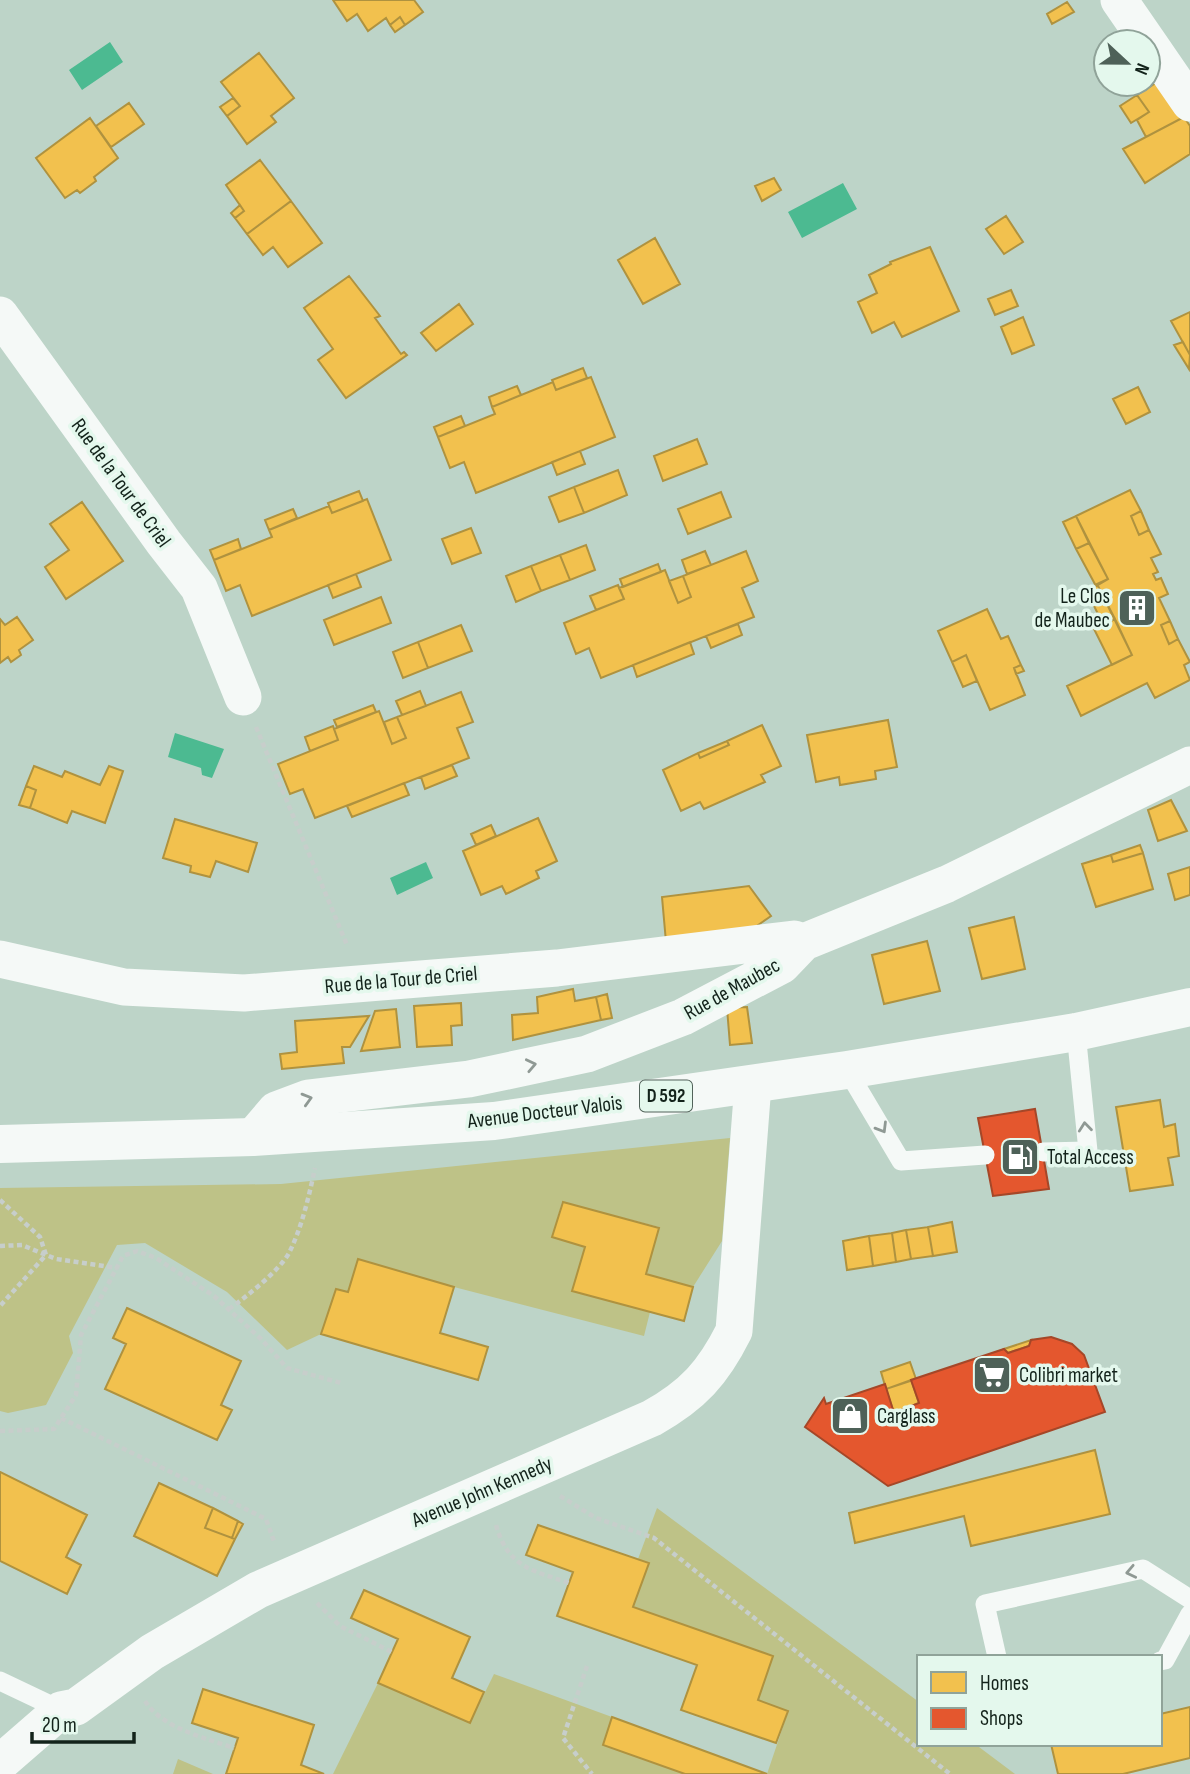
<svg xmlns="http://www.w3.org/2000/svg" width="1190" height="1774" font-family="'Sofia Sans Condensed',sans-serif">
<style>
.green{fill:#bec287}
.water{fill:#4cba91}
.homes{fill:#f2c14e;stroke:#af923f;stroke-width:2}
.shops{fill:#e4572e;stroke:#a54728;stroke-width:2}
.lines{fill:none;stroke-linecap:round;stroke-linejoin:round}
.path{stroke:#c7cecb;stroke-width:4.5;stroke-dasharray:5 3.5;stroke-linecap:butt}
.lane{stroke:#f5f9f7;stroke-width:19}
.street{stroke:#f5f9f7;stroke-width:37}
.primary{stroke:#f5f9f7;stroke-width:38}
.oneway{stroke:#8f9994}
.labels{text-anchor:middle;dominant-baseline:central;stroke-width:7;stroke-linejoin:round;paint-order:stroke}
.shield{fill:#e4f8ed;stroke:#52635a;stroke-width:2}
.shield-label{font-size:19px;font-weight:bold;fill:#13231b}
.street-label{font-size:21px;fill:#13231b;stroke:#e4f8ed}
.poi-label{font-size:21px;fill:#13231b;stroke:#e4f8ed;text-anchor:start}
</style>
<rect width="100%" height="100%" fill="#bdd4c8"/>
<path class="green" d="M730,1138L722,1241L693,1287L646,1274L659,1227L562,1202L552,1237L585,1247L572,1291L650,1312L644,1336L454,1287L358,1259L348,1292L336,1289L321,1334L287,1350L227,1292L145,1243L117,1245L69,1336L73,1353L46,1405L8,1413L0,1411V1188L281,1184Z
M657,1508L919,1702V1744H975L1015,1774H767L788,1712L758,1700L773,1656L633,1607L649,1563L638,1559Z
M494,1674L612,1717L603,1745L685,1774H333L378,1683L470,1723Z
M178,1759L213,1774H173Z"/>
<path class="water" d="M110,42L123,62L82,90L69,70Z
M843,183L857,209L802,238L788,212Z
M175,733L224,749L212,778L202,775L201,768L168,757Z
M426,862L433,878L397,895L390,878Z"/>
<path class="homes" d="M333,0H414L423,12L405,25L400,17L390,25L386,18L368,31L357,14L347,21Z
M1067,2L1074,12L1052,24L1047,14Z
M400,17L405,25L395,32L390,25Z
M259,53L294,98L271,116L276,122L247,144L227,116L240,106L221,82Z
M1159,81L1184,117L1146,137L1137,120L1149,112L1137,95Z
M1137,95L1149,112L1131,123L1120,106Z
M233,98L240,106L227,116L220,107Z
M129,103L144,124L111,147L96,126Z
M1184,117L1190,126V154L1145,183L1123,149Z
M90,118L118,158L94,177L96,181L80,193L77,190L65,198L36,158Z
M260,160L291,201L247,234L235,218L244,211L226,185Z
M774,178L781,190L762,201L755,186Z
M291,201L322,243L288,267L273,247L263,255L247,234Z
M240,205L244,211L235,218L231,213Z
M1006,216L1023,242L1004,254L986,229Z
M655,238L680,284L643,304L618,260Z
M930,247L959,311L902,337L894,322L872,333L858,302L877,293L869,275L891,264L890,262Z
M349,276L380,316L375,318L401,354L404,352L407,355L346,398L318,360L333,349L304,308Z
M1011,290L1018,306L995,315L988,299Z
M459,304L473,324L436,351L421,333Z
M1190,312V355L1171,321Z
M1023,317L1034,345L1012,354L1001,327Z
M1183,342L1190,355L1189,369L1174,345Z
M583,368L587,378L556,390L552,380Z
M591,377L615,437L476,493L464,462L450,468L438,437L495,414L492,407L553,382L556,390Z
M517,386L521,395L492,407L489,397Z
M1138,387L1150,412L1126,424L1113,399Z
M461,416L465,426L438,437L434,427Z
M697,439L707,464L663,481L654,456Z
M580,451L585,464L557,475L552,462Z
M618,470L627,495L584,513L574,487Z
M574,487L584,513L559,522L549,497Z
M1130,490L1141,511L1131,516L1139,535L1149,530L1161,554L1151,558L1158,572L1153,574L1156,580L1161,578L1168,594L1159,598L1170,621L1161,625L1169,644L1178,639L1190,662L1184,665L1190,680L1155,698L1147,683L1081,716L1067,686L1132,655L1097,584L1108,579L1076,516Z
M359,491L363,501L332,513L328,503Z
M721,492L731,517L688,534L678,509Z
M367,499L391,560L252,616L240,585L226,591L214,560L272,537L269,530L329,506L332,513Z
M82,502L123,561L66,599L45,567L69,550L50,524Z
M293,509L297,518L269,530L265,520Z
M1141,511L1149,530L1139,535L1131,516Z
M1076,516L1089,543L1076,549L1063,522Z
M471,528L481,553L452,564L442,539Z
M238,539L241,549L214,560L210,550Z
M1089,543L1108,579L1096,586L1076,549Z
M586,545L595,570L570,580L560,555Z
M705,551L711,565L687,574L682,560Z
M746,551L758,581L742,588L754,617L601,678L589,648L576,654L564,623L624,599L619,588L665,570L678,603L691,597L683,576Z
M560,555L570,580L541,591L531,566Z
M658,564L661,572L623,587L620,579Z
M531,566L541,591L516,602L506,576Z
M356,574L361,587L333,598L328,585Z
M683,576L691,597L678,603L669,581Z
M1097,584L1115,619L1103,624L1086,590Z
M618,585L624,599L596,610L590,596Z
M381,597L391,623L334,645L324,620Z
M987,609L1001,639L1008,636L1021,665L1014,668L1025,695L990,710L966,655L952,662L938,631Z
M17,617L33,640L19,650L21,655L11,662L8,657L0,663V619L5,625Z
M1115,619L1132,655L1112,665L1094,629Z
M1170,621L1178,639L1169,644L1161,625Z
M738,624L742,635L711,648L706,636Z
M461,625L472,651L428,668L418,642Z
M418,642L428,668L403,678L393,652Z
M690,642L694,654L637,677L633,665Z
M966,655L977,681L963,687L952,662Z
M1021,665L1024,671L1016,674L1014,668Z
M420,691L426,706L402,715L396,701Z
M461,692L473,722L457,728L469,758L315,818L303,789L290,794L278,764L338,740L334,729L379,711L392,744L406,738L397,717Z
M373,705L376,712L337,727L334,720Z
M397,717L406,738L392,744L384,722Z
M888,720L897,767L875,771L876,779L840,785L839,777L816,782L807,735Z
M762,725L781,766L761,775L765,782L704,809L700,802L681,811L663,770L698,753L700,758L729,745L727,741Z
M333,726L338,740L310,751L305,737Z
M727,741L729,745L700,758L698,753Z
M452,765L457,776L425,789L421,777Z
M34,766L62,777L65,771L100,785L109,766L123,771L105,823L72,811L67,823L30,808L36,790L26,786Z
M404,783L409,795L352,817L347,806Z
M26,786L36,790L30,808L19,805Z
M1171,800L1187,831L1158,841L1148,810Z
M538,818L557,861L536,871L539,878L506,894L502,886L481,895L463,851Z
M175,819L257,843L248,872L216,861L210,877L190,872L191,866L163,858Z
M491,825L496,836L476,845L471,834Z
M1140,845L1143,853L1113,862L1111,855Z
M1143,853L1153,889L1096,907L1082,864L1111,855L1113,862Z
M1190,867V895L1175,900L1168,874Z
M749,886L771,916L748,932L666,942L662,897Z
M1014,917L1025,969L982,979L969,928Z
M927,941L940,991L884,1004L872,955Z
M573,989L575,1001L596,997L601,1020L513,1040L512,1015L538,1013L537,997Z
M607,994L612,1018L601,1020L596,997Z
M461,1003L462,1025L451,1026L452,1045L417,1047L414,1006Z
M747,1007L752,1043L730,1045L727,1008Z
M396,1009L400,1047L361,1051L375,1011Z
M369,1016L350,1047H342L344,1063L282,1069L280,1054L297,1052L295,1021Z
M1160,1100L1164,1127L1175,1124L1179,1156L1168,1158L1173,1185L1130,1191L1116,1107Z
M563,1202L659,1228L646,1274L693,1287L684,1321L572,1291L585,1247L552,1237Z
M952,1222L957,1252L933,1256L928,1227Z
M928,1227L933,1256L911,1259L906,1230Z
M906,1230L911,1259L896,1262L892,1233Z
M892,1233L896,1262L873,1266L869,1236Z
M869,1236L873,1266L847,1270L843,1241Z
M358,1259L454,1287L440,1333L488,1347L478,1380L321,1334L336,1289L348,1292Z
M127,1308L241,1361L221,1405L232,1410L217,1440L105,1389L126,1344L113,1338Z
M1031,1340L1029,1346L1008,1353L1004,1349Z
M910,1362L916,1379L886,1389L881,1372Z
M911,1380L919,1403L894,1413L886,1389Z
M1095,1450L1110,1514L971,1546L964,1516L855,1543L849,1513Z
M0,1472L87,1515L66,1557L81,1565L67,1594L0,1561Z
M159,1483L213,1508L205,1528L235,1539L217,1576L134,1536Z
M213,1508L238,1521L232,1538L205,1528Z
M238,1521L243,1524L235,1539L232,1538Z
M538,1525L649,1563L633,1607L773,1656L758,1700L788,1711L776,1743L681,1710L697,1665L557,1616L573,1572L526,1555Z
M364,1590L470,1637L452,1678L484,1692L470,1723L378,1683L398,1639L351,1618Z
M203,1689L314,1725L301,1765L324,1774H226L238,1738L192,1723Z
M1190,1707V1758L1123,1774H1058L1051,1744H1160V1714Z
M612,1717L767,1774H685L603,1745Z"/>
<path class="shops" d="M1035,1109L1049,1189L993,1196L978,1118Z
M1051,1337L1072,1344L1084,1355L1105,1412L888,1486L805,1427L824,1398L826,1404L885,1384L894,1413L919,1403L911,1380L1004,1349L1008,1353L1029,1346L1031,1340Z"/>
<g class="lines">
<path class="path" d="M256,727L347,945
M0,1200L40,1237L46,1255L0,1306
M0,1246L22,1245L56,1259L117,1268
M229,1309C246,1297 279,1271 289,1253C302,1227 309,1196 315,1168
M61,1418L266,1519L275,1544
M0,1431L54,1429L76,1395L81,1335L123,1256L137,1251L156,1258L214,1296L261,1339L287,1368L341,1383
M560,1496L596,1518L654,1538L950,1774
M496,1525C508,1567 531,1570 569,1583
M317,1603L340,1626L392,1652
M587,1666L563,1738L592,1774
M145,1701C162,1728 205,1738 234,1748"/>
<path class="lane" d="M847,1070L901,1161L985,1155
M1043,1152L1088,1151L1076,1032
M997,1657L985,1604L1143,1569L1190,1599
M1160,1661L1165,1660L1190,1614
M0,1681L61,1710"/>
<path class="street" d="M1119,0L1148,42
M1148,42L1190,103
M0,315L164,543L199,588L243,697
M0,959L124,987L244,993L557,968L794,939L804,942
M253,1137L276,1110L308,1098L469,1079L587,1054L683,1017L782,965L804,942L947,884L1190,765
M0,1763L61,1710L76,1707L152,1652L258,1590L652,1418C693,1395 713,1373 734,1331L753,1084"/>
<path class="primary" d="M0,1144L253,1137L494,1121L847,1070L1076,1032L1190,1007"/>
</g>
<defs><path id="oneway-chevron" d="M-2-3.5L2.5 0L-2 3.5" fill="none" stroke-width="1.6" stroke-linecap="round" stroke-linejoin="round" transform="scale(1.75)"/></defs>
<g class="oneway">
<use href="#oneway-chevron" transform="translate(531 1065) rotate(-12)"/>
<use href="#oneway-chevron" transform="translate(307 1099) rotate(-16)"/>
<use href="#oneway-chevron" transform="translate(1085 1127) rotate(-96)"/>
<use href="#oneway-chevron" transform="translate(882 1128) rotate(59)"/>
<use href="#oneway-chevron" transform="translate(1131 1572) rotate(168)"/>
</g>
<defs>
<g id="building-square" transform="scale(2.0125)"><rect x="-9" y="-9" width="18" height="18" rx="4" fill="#4e6158" stroke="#e4f8ed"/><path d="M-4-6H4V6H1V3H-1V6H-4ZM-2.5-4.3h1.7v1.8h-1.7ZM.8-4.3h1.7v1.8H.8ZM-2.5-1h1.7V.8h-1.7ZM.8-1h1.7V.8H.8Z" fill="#fff"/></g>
<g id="fuel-square" transform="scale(2.0125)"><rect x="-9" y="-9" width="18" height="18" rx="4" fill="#4e6158" stroke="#e4f8ed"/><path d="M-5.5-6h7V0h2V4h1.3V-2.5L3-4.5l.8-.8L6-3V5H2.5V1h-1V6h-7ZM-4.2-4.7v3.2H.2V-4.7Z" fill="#fff"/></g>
<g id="supermarket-square" transform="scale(2.0125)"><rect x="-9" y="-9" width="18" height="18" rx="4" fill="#4e6158" stroke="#e4f8ed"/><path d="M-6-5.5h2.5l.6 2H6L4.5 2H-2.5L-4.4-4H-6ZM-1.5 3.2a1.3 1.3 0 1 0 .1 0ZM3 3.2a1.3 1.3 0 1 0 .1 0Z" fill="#fff"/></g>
<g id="shop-square" transform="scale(2.0125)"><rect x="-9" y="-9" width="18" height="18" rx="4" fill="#4e6158" stroke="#e4f8ed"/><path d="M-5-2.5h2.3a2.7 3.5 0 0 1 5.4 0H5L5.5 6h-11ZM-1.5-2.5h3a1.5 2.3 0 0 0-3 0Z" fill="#fff"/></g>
</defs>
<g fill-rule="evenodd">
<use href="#building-square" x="1137" y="608"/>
<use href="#fuel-square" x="1020" y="1157"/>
<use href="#supermarket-square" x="992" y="1375"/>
<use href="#shop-square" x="850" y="1416"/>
</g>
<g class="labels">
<rect class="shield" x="640" y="1080.5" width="52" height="31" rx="5"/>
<g class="shield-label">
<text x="666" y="1096">D 592</text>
</g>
<g class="street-label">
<text transform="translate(121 483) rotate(54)">Rue de la Tour de Criel</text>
<text transform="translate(401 980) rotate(-5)">Rue de la Tour de Criel</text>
<text transform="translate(732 989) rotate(-29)">Rue de Maubec</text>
<text transform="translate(545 1112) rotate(-7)">Avenue Docteur Valois</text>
<text transform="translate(482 1492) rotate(-23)">Avenue John Kennedy</text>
</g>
<g class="poi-label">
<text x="1110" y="596" text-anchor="end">Le Clos<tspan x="1110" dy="24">de Maubec</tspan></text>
<text x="1047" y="1157">Total Access</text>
<text x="1019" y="1375">Colibri market</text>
<text x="877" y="1416">Carglass</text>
</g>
</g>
<rect x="917" y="1655" width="245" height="91" fill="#e4f8ed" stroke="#90a399" stroke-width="2"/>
<rect x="931" y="1672" width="35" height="21" fill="#f2c14e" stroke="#90a399" stroke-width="2"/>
<text x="980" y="1690" font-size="21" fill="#13231b">Homes</text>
<rect x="931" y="1708" width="35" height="21" fill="#e4572e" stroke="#90a399" stroke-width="2"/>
<text x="980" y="1725" font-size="21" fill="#13231b">Shops</text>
<g transform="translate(1127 63) rotate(112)"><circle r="33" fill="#e4f8ed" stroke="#90a399" stroke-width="2"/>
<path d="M0-5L12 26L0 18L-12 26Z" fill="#4e6158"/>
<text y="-10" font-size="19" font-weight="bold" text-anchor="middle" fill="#13231b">N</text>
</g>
<path d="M32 1732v10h102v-10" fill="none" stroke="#13231b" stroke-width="3.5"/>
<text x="42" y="1732" font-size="21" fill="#13231b" stroke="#e4f8ed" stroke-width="5" paint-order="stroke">20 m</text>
</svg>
